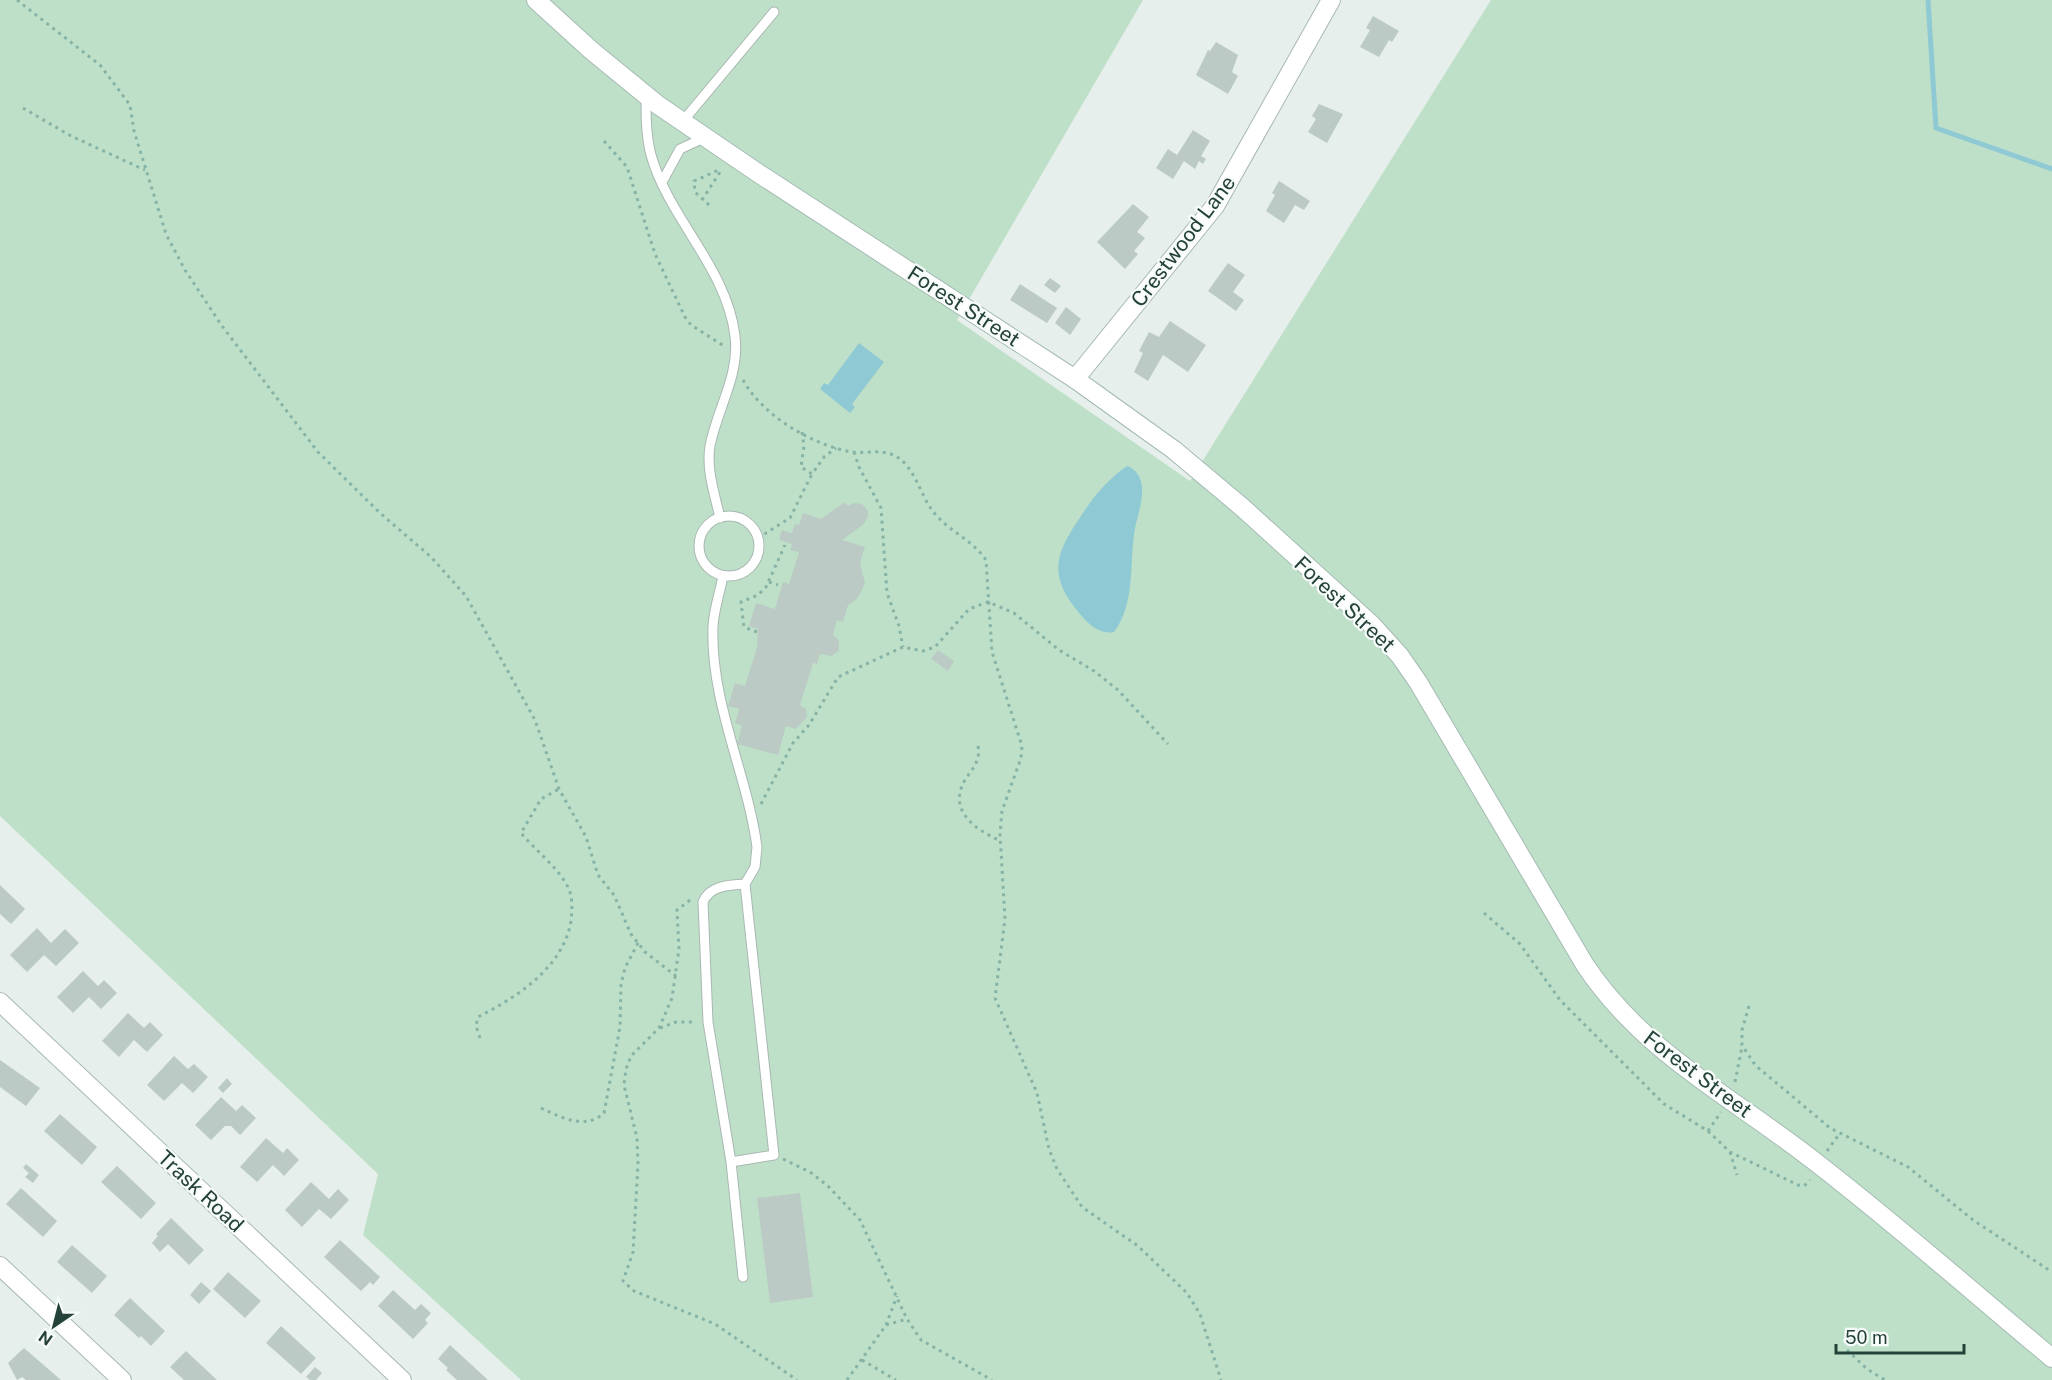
<svg xmlns="http://www.w3.org/2000/svg" width="2052" height="1380" font-family="'Public Sans',sans-serif">
<style>
.green{fill:#bfe0c8}
.water{fill:#8ec9d4}
.lines{fill:none;stroke-linecap:round;stroke-linejoin:round}
.stream{stroke:#8ec9d4;stroke-width:5}
.building{fill:#bbcac4}
.lane-casing{stroke:#a8b8b2;stroke-width:11}
.street-casing{stroke:#a8b8b2;stroke-width:20}
.secondary-casing{stroke:#a4bbb3;stroke-width:20}
.path{stroke:#86b3a5;stroke-width:3;stroke-dasharray:3 4.5;stroke-linecap:butt}
.lane{stroke:#fff;stroke-width:9}
.street{stroke:#fff;stroke-width:18}
.secondary{stroke:#fff;stroke-width:18}
.labels{text-anchor:middle;dominant-baseline:central;stroke-width:4.5;stroke-linejoin:round;paint-order:stroke}
.street-label{font-size:21px;fill:#24423a;stroke:#f7fbf9}
</style>
<rect width="100%" height="100%" fill="#e6efeb"/>
<path class="green" d="M0,0H1143L957,320L1190,481L1491,0H2052V1380H521L363,1235L378,1174L0,816Z"/>
<path class="water" d="M859,343L884,362L852,404L855,407L850,413L820,389L824,383L828,385Z
M1127,466C1136,469 1141,477 1142,487C1143,500 1138,515 1135,528C1129,562 1136,603 1114,632C1100,635 1088,624 1080,614C1047,575 1055,554 1081,516C1094,496 1107,480 1127,466Z"/>
<g class="lines">
<path class="stream" d="M1928,0L1936,128L2052,169"/>
</g>
<path class="building" d="M1373,16L1399,31L1392,42L1389,40L1379,57L1360,47L1370,30L1366,28Z
M1216,42L1238,55L1232,72L1238,76L1228,94L1196,75L1208,50L1210,51Z
M1319,104L1343,114L1327,143L1308,132L1316,119L1312,116Z
M1193,130L1210,141L1201,156L1206,159L1203,164L1199,161L1195,169L1184,161L1173,179L1156,168L1168,149L1177,155Z
M1279,181L1310,201L1304,210L1295,205L1284,223L1266,211L1275,195L1272,193Z
M1133,204L1149,217L1137,232L1145,238L1134,251L1138,254L1125,269L1097,242Z
M1228,263L1245,275L1233,292L1244,300L1236,311L1208,291Z
M1050,278L1061,286L1055,293L1044,285Z
M1020,284L1057,308L1047,323L1010,300Z
M1066,307L1081,319L1070,335L1055,323Z
M1170,321L1206,345L1188,372L1163,355L1148,381L1134,372L1143,353L1139,351L1149,332L1159,337Z
M845,502L848,506L854,503L862,504L868,511V516L864,524L842,540L865,547L860,563L865,583L858,598L848,605L843,622L837,620L833,635L839,640V650L832,656L820,654L817,664L813,663L800,705L806,709L807,717L796,729L786,726L778,755L737,744L742,726L735,723L739,709L728,706L735,683L745,686L757,647L758,629L749,626L756,603L775,609L783,582L789,584L799,552L790,550L792,544L779,540L782,530L792,533L795,524L799,525L803,513L821,519Z
M938,650L954,661L948,671L931,659Z
M0,885L25,909L11,924L0,914Z
M37,928L51,943L65,929L79,943L56,966L44,955L27,972L10,955Z
M83,971L98,986L104,980L117,993L101,1009L89,997L73,1013L57,997Z
M128,1013L144,1028L150,1022L163,1035L147,1052L134,1040L119,1057L102,1041Z
M174,1056L188,1069L194,1064L208,1077L193,1093L182,1083L164,1101L147,1085Z
M0,1060L40,1088L26,1106L0,1087Z
M227,1078L232,1084L223,1093L218,1088Z
M221,1097L236,1111L242,1105L256,1118L240,1135L231,1126H225L211,1140L195,1125Z
M60,1114L97,1147L82,1165L44,1131Z
M266,1138L283,1153L287,1148L299,1160L284,1176L273,1165L257,1182L240,1167Z
M26,1164L39,1175L33,1183L25,1177L29,1173L23,1168Z
M117,1166L156,1203L141,1219L101,1182Z
M311,1182L329,1199L338,1189L349,1200L331,1219L319,1209L302,1227L285,1210Z
M21,1188L57,1221L43,1237L6,1204Z
M800,1193L813,1297L770,1303L757,1198Z
M171,1218L204,1250L189,1265L168,1244L160,1252L152,1243L158,1236L156,1234Z
M340,1240L380,1277L373,1285L370,1282L361,1291L324,1257Z
M72,1245L107,1276L92,1293L57,1262Z
M228,1272L261,1301L245,1318L213,1289Z
M201,1282L211,1291L199,1304L190,1295Z
M393,1290L415,1310L421,1304L431,1313L425,1320L428,1323L413,1339L378,1306Z
M130,1298L165,1331L151,1346L141,1336L139,1338L114,1315Z
M281,1326L316,1358L301,1374L266,1343Z
M450,1345L488,1380H457L446,1370L448,1368L438,1359Z
M24,1348L61,1380H26L22,1377L17,1380L8,1363Z
M186,1351L217,1380H184L170,1367Z
M315,1367L322,1373L316,1380H310L306,1377Z"/>
<g class="lines">
<g class="lane-casing">
<path id="lane" d="M646,96C646,116 646,136 651,155C669,219 727,268 735,336C740,375 717,409 710,446C706,470 715,495 720,518
M683,121L774,12
M662,182L680,149L706,137
M699 546a30 30 0 1 1 60 0a30 30 0 1 1-60 0Z
M723,576C720,592 714,609 713,626C710,702 747,773 757,847L755,867L745,884L774,1155L731,1162L743,1277
M731,1162L708,1022L703,902C710,885 730,885 745,884"/>
</g>
<g class="street-casing">
<path id="street" d="M1075,379L1215,206L1331,0
M0,1002L402,1380
M0,1266L122,1380"/>
</g>
<g class="secondary-casing">
<path id="secondary" d="M536,0L592,51L658,105L758,173L1075,379L1174,450L1243,508L1372,625L1400,656L1418,682L1585,965C1645,1055 1735,1098 1818,1164C1898,1226 1974,1293 2052,1358"/>
</g>
<path class="path" d="M17,0L100,65L130,105L134,131L166,234L185,270L222,326L318,452L380,513L431,557L466,596L535,720L559,789L586,837L598,875L614,895L631,934L645,952L676,976
M23,108L71,136L145,170
M604,141L627,167L655,254L685,317L691,325L724,346
M702,200L722,169
M709,205L695,192L694,181L721,169
M743,380C763,416 812,445 852,452C867,454 883,448 897,457C915,468 920,494 932,510C946,530 972,539 986,560L992,652L1022,746L1021,758L1002,811L1000,834L1005,919L995,998L1037,1093L1049,1149L1057,1169L1082,1207L1138,1246L1187,1293L1200,1314L1221,1380
M802,432L804,446L801,467L812,474L824,457L836,448
M854,452L859,467L881,508L887,593L899,626L903,647
M758,538L790,518L812,474
M769,582L778,585
M757,632L744,627L741,602L758,595L766,587L785,545
M978,746C981,761 972,769 965,780C947,811 976,830 1001,841
M761,804L793,743L809,725L838,677L903,647L923,651L935,647L969,609L988,602L1014,613L1059,650L1094,671L1118,690L1168,744
M690,900L677,910L679,949L672,998L659,1028L631,1056L626,1069L624,1085L637,1138L638,1164L633,1252L623,1281L634,1291L715,1324L797,1380
M1484,913L1520,944L1560,1000L1664,1104L1708,1131L1730,1152L1798,1185L1804,1186L1810,1180
M1749,1006L1742,1030V1045L1755,1065L1830,1128L1908,1167L1973,1220L2052,1272
M660,1028L676,1022H695
M480,1038L476,1026L478,1017C517,997 563,968 571,921C572,910 573,900 569,889C559,868 536,851 521,833L541,799L559,789
M1735,1082L1742,1047
M541,1108C562,1118 586,1130 604,1113L620,1027L621,984L625,968L638,943
M1708,1131L1721,1112
M1827,1151L1840,1133
M1730,1152L1737,1175
M783,1159L810,1172L828,1186L860,1220L907,1319L921,1340L992,1380
M886,1325L897,1296
M1847,1350L1867,1369L1885,1380
M862,1360L896,1380
M847,1380L886,1325L907,1319"/>
<use href="#lane" class="lane"/>
<use href="#street" class="street"/>
<use href="#secondary" class="secondary"/>
</g>
<g class="labels">
<g class="street-label">
<text transform="translate(1183 241) rotate(-53)">Crestwood Lane</text>
<text transform="translate(964 306) rotate(33)">Forest Street</text>
<text transform="translate(1345 604) rotate(43)">Forest Street</text>
<text transform="translate(1698 1074) rotate(37)">Forest Street</text>
<text transform="translate(201 1191) rotate(43)">Trask Road</text>
</g>
</g>
<g transform="translate(54 1326) rotate(215)" stroke="#f7fbf9" stroke-width="4.5" paint-order="stroke">
<path d="M0-4.5L10 22L0 15L-10 22Z" fill="#24423a"/>
<text y="-9" font-size="16" font-weight="bold" text-anchor="middle" fill="#24423a">N</text>
</g>
<path d="M1836 1344v9h128v-9" fill="none" stroke="#24423a" stroke-width="3"/>
<text x="1845" y="1344" font-size="18" fill="#24423a" stroke="#f7fbf9" stroke-width="4.5" paint-order="stroke">50 m</text>
</svg>
